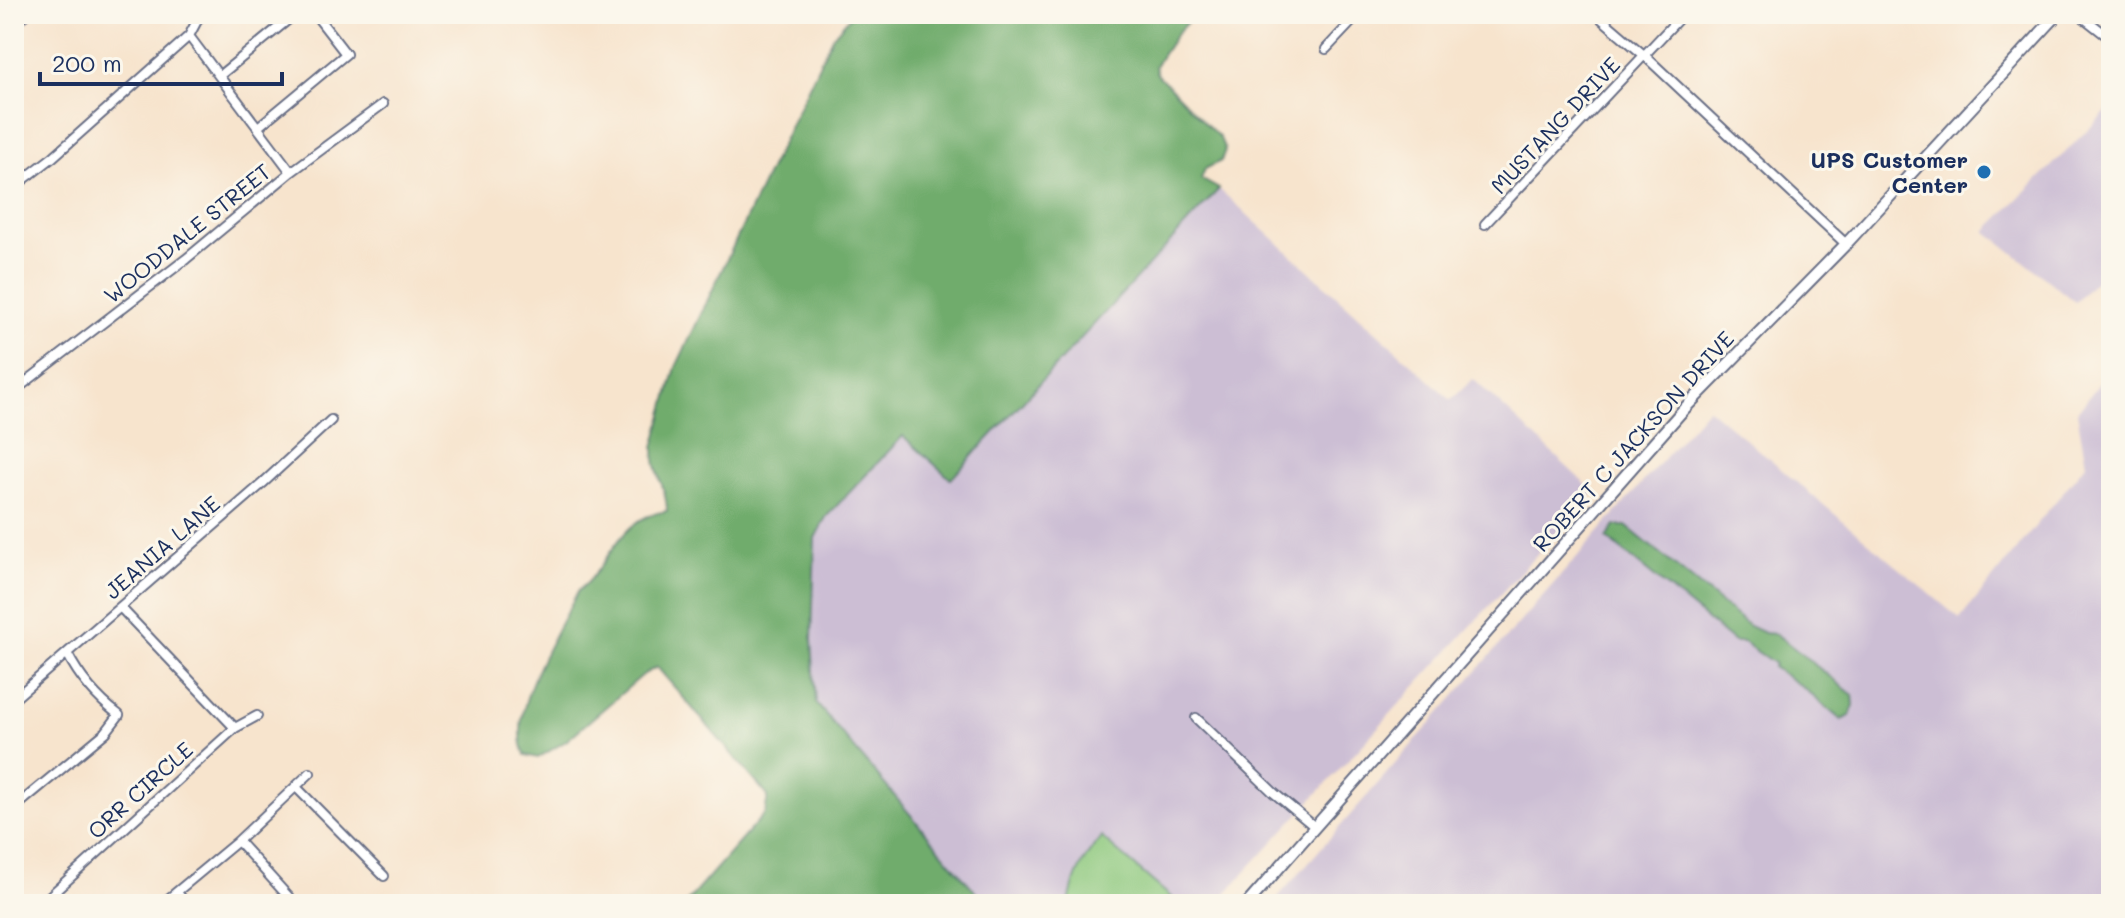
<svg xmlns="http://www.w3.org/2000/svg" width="2125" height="918" font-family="Mali,sans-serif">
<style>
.industrial{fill:#ccbed4}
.green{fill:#8bc77c;stroke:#537b6d;stroke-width:2}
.forest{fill:#70ac6c;stroke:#466e65;stroke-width:2}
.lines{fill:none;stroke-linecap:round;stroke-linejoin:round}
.minor-casing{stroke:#686e85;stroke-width:12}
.major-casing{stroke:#686e85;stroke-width:14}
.minor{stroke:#fff;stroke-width:8}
.major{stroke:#fff;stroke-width:10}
.poi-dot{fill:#1f6fb2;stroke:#fbf7ec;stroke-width:3}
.labels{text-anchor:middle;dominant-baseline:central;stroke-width:6;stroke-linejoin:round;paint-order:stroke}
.street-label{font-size:22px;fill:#1b2f5e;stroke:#fbf7ec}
.poi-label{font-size:22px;font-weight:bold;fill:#1b2f5e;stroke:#fbf7ec;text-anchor:end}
</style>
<rect width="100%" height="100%" fill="#fbf7ec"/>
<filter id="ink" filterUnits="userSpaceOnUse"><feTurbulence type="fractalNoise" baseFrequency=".0125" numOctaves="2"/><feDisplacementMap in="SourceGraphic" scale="16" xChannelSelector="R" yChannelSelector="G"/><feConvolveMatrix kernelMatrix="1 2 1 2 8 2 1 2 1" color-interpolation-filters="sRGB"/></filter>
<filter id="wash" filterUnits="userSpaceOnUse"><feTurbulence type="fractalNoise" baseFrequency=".006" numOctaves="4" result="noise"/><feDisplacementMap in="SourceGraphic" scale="32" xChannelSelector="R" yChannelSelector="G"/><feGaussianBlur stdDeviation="1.8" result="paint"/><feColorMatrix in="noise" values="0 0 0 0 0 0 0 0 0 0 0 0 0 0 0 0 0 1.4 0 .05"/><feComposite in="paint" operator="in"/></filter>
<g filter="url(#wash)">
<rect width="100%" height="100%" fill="#f7e4cd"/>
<path class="industrial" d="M2111,107V265L2075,302L1986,231Z
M1219,189L1451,400L1473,379L1594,492L1216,904H986L816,703L812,640L815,538L826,517L904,435L951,479Z
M2111,368V904H1272L1708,408L1960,619L2086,464L2077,412Z"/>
<path class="green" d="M1101,837L1179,904H1069C1073,877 1084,858 1101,837Z"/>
<path class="forest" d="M852,14H1195L1177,33L1155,66L1157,74L1220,138L1225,150L1221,161L1205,169L1201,179L1219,189L951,479L903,436L826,517L815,538L812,640L816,703L986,904H685L765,813L768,796L657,667L644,674L566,741L538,758L525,755C506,710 557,633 578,591C613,563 616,518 667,511C667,488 653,470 654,447L676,367L832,37Z
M1615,526H1626L1749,626L1764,633L1776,634L1853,695L1854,705L1850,716L1841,720L1801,686L1773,667L1775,664L1743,642H1734L1607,538Z"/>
</g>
<g filter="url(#ink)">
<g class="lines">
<g class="minor-casing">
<path id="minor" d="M1596,14L1645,56L1846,244
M2079,14L2111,39
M14,24L26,14
M189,36L291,172
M1326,49L1359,14
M219,76L295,14
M258,127L346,54L315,14
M14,187L53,157L189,36L198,19L197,14
M1485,224L1683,14
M14,391L186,259L291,172L383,104
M120,607L235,728
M14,699L263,483L331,420
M1196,718L1274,793L1315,827
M296,787L384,876
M14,808L106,732L119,715C98,699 79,677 67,653
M238,841L295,904
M177,893L187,904
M41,904L235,728L257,716
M162,904L238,841L310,773"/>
</g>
<g class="major-casing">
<path id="major" d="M1247,904L1684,409L1846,244L2058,14"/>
</g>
<use href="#minor" class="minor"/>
<use href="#major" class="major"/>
</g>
</g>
<circle class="poi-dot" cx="1984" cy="172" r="8"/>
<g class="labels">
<g class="street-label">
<text transform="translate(1555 125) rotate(-47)">MUSTANG DRIVE</text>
<text transform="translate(187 233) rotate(-39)">WOODDALE STREET</text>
<text transform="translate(1633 441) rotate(-48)">ROBERT C JACKSON DRIVE</text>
<text transform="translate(162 547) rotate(-41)">JEANIA LANE</text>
<text transform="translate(140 790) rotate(-42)">ORR CIRCLE</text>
</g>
<g class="poi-label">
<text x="1968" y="159">UPS Customer<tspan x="1968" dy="25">Center</tspan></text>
</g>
</g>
<rect width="2125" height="918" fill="none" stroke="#fbf7ec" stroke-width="48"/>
<path d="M40 72v12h242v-12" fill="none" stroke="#1b2f5e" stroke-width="4"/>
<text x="52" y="72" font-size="24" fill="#1b2f5e" stroke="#fbf7ec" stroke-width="6" paint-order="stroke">200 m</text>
</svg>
